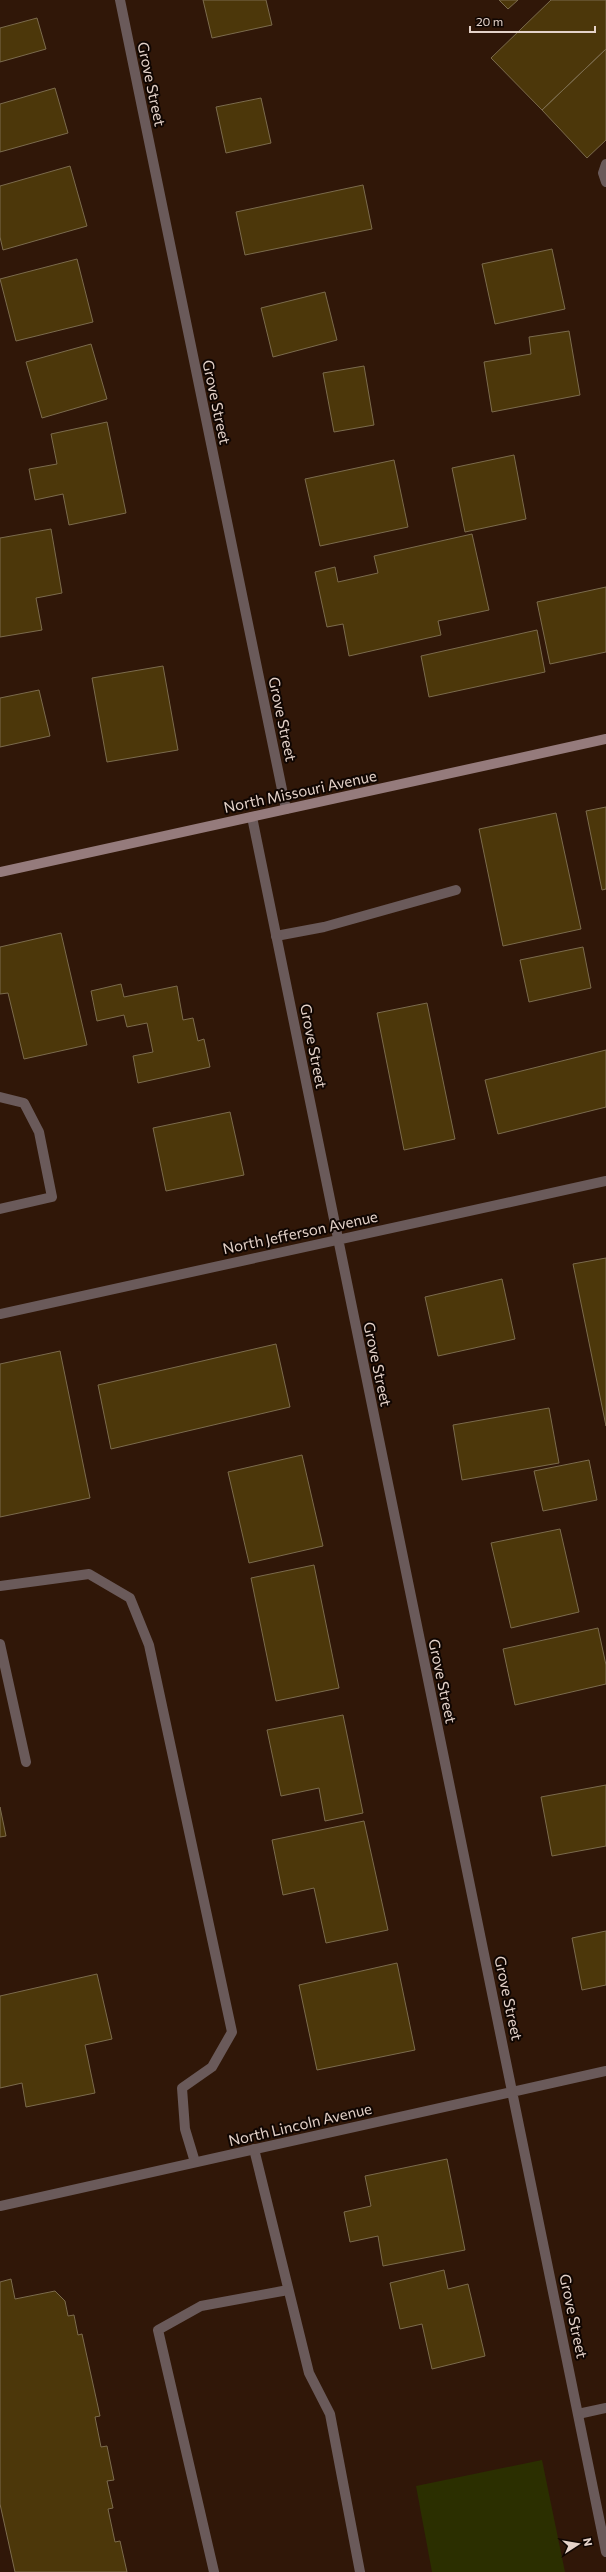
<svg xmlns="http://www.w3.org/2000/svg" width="606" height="2572" font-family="Commissioner,sans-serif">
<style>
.green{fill:#2b2f00}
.building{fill:#4c370a;stroke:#7b6b4d}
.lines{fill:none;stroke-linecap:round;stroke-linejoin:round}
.lane{stroke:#6a5a5a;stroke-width:10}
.street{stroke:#6a5a5a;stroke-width:10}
.secondary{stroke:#957b7c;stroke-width:10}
.labels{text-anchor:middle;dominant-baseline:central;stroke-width:4;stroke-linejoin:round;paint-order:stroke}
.street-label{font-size:15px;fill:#e4d2c9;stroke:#100602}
</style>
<rect width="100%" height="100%" fill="#301708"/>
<path class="green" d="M542,2460L565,2572H432L416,2486Z"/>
<path class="building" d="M203,0H266L272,25L212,38Z
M499,0H518L508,9Z
M551,0H606V49L542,110L491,58Z
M37,18L46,49L0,62V28Z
M606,49V140L587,158L542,110Z
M55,88L68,133L0,152V104Z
M261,98L271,143L226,153L216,107Z
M70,166L87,226L3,250L0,237V186Z
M363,185L372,229L245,255L236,212Z
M552,249L565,309L495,324L482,264Z
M77,259L93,322L16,341L0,279Z
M325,292L337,340L273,357L261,308Z
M569,331L580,395L492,412L484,362L531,354L529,337Z
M91,344L107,399L42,418L26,362Z
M364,366L374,425L334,432L323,373Z
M107,422L126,513L69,525L63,494L35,500L29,469L57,464L51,434Z
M514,455L526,519L465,532L452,468Z
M394,460L408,527L320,546L305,479Z
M51,529L62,593L36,598L42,630L0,637V538Z
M472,534L489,610L438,621L441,635L349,656L343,624L327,627L315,572L335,567L338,582L378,573L374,556Z
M606,587V652L550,664L537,602Z
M537,630L545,672L429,697L421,656Z
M163,666L178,750L107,762L92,678Z
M39,690L50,736L0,747V698Z
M606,807V889L602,890L586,811Z
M556,813L581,929L503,946L479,829Z
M61,933L87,1045L24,1059L8,993L0,994V947Z
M583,947L591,988L529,1002L520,960Z
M121,984L124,997L177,986L183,1020L193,1018L198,1041L204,1039L210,1067L138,1083L133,1056L153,1052L147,1023L127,1027L124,1015L97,1021L91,991Z
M427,1003L455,1139L404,1150L377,1013Z
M606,1050V1107L498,1134L485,1080Z
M230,1112L244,1175L166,1191L153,1128Z
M606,1258V1426L573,1264Z
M502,1279L515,1339L438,1356L425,1297Z
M276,1344L290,1407L111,1449L98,1385Z
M60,1351L90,1498L0,1517V1364Z
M549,1408L559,1463L462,1480L453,1425Z
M302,1455L323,1546L249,1563L228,1472Z
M589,1460L597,1500L543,1511L534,1471Z
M560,1529L579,1612L511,1628L491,1543Z
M314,1565L339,1688L276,1701L251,1578Z
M598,1628L606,1665V1684L515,1705L503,1649Z
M343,1715L363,1813L325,1821L319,1788L281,1796L267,1730Z
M606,1785V1846L552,1856L541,1797Z
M0,1807L6,1836L0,1837Z
M364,1821L388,1930L326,1943L314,1888L283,1895L272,1840Z
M606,1931V1985L582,1990L572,1938Z
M397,1963L415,2050L317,2070L299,1985Z
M97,1974L112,2039L85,2045L95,2093L26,2107L22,2083L0,2088V1996Z
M447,2159L465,2250L383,2266L378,2236L350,2242L344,2212L371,2206L365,2176Z
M444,2270L448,2289L468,2284L485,2356L432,2369L422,2324L400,2329L390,2283Z
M11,2279L15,2299L55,2291L65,2301L68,2316L74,2315L78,2335L82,2334L100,2416L95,2417L101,2447L107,2446L114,2480L107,2481L113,2508L108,2509L115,2542L120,2541L127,2572H15L0,2504V2282Z"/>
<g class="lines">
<path class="lane" d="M606,164L603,173L606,182
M276,936L324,927L456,890
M0,1097L24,1103L39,1132L52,1197L0,1209
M0,1586L89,1574L130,1598L149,1645L232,2032L212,2067L182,2088L185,2129L195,2162
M0,1644L26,1762
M254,2149L309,2373L330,2414L360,2572
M214,2572L158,2330L201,2306L288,2290"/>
<path class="street" d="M120,0L286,809
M252,817L606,2552
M0,1314L606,1181
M0,2206L606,2071
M578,2414L606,2408"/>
<path class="secondary" d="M0,872L606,739"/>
</g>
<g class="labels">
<g class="street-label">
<text transform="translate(152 84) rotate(78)">Grove Street</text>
<text transform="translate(217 402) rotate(78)">Grove Street</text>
<text transform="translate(283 719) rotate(78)">Grove Street</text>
<text transform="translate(300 791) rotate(-12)">North Missouri Avenue</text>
<text transform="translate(314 1046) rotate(79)">Grove Street</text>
<text transform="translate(300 1232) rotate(-12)">North Jefferson Avenue</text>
<text transform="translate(378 1364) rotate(78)">Grove Street</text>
<text transform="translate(443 1681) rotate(78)">Grove Street</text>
<text transform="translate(509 1998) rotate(78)">Grove Street</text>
<text transform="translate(300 2124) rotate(-13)">North Lincoln Avenue</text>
<text transform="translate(574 2316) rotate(78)">Grove Street</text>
</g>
</g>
<g transform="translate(578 2544) rotate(78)" stroke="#100602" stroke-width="3" paint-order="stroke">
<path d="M0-3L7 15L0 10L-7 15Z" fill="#e4d2c9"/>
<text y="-6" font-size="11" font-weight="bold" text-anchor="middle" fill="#e4d2c9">N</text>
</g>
<path d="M470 26v6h125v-6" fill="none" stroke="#e4d2c9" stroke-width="2"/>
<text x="476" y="26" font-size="12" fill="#e4d2c9" stroke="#100602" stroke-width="3" paint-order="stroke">20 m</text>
</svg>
